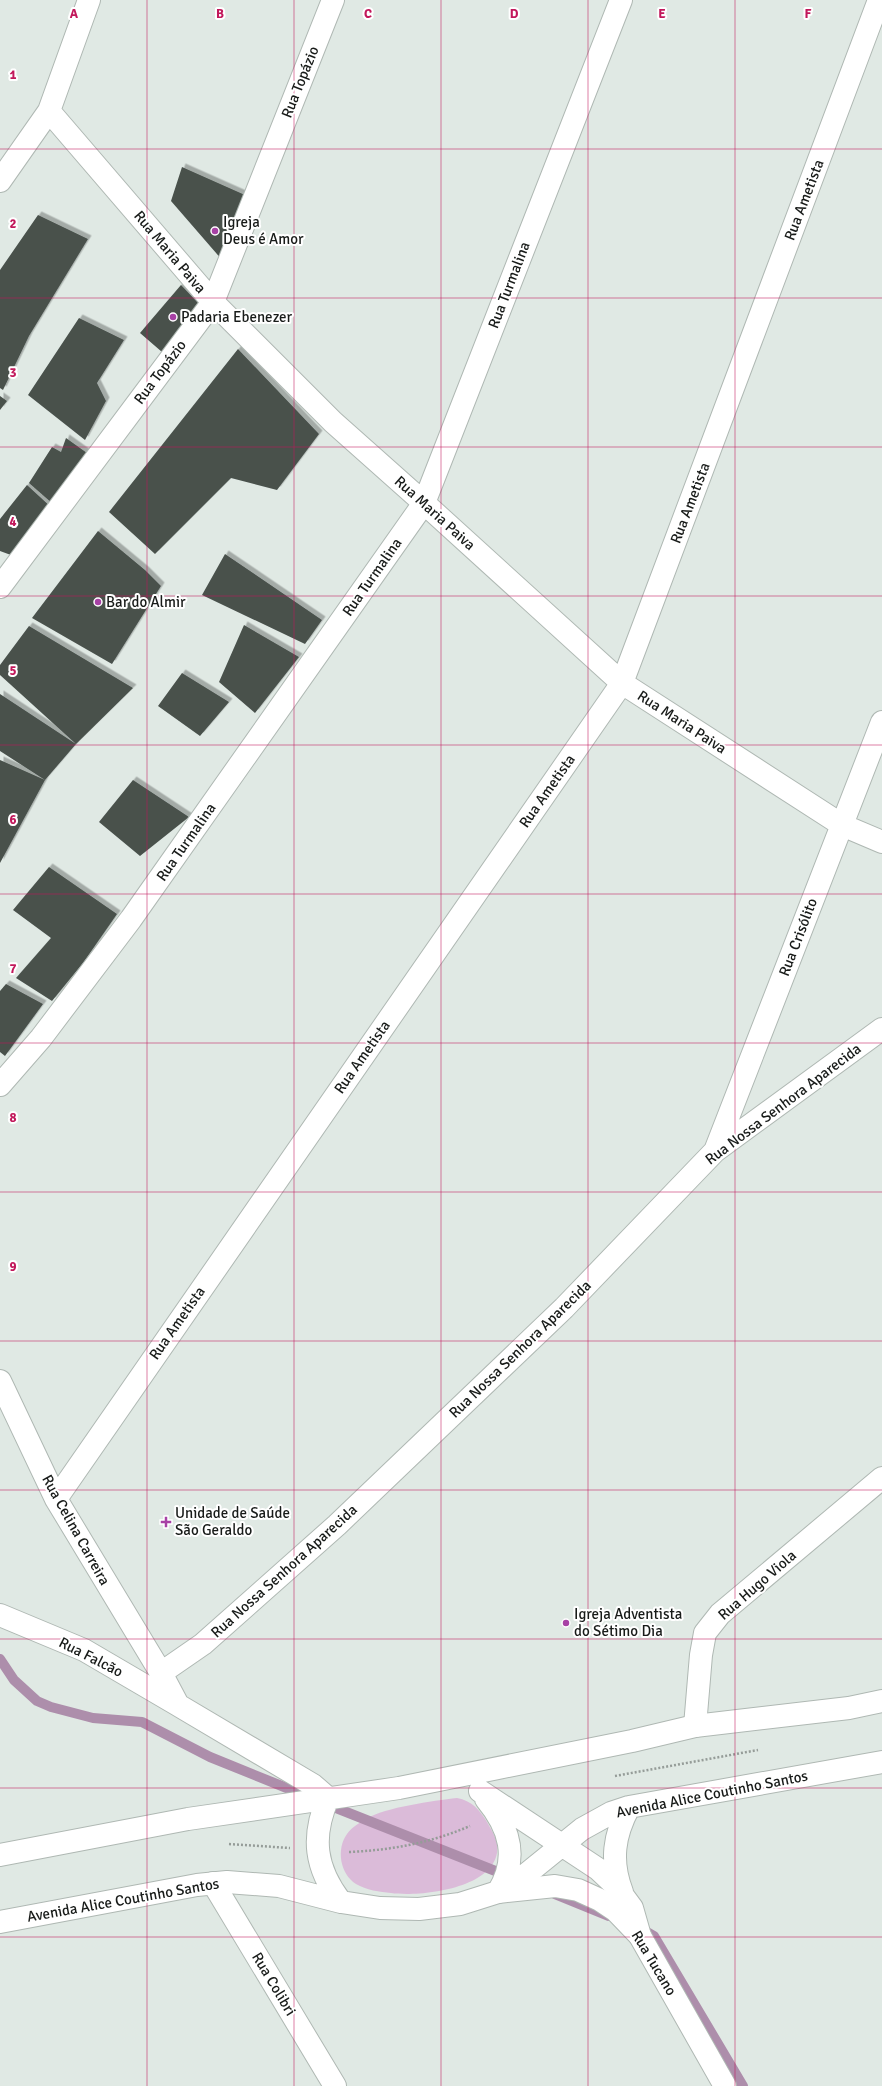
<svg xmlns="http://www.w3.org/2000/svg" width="882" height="2086" font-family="Signika,sans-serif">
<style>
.green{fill:#dbbbd9}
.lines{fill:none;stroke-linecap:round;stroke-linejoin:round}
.stream{stroke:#ad8eab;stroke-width:10}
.building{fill:#49514c;filter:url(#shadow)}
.street-casing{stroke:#afb8b3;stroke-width:24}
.secondary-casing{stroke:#afb8b3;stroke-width:24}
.path{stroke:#959c98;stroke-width:2.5;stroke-dasharray:2 2;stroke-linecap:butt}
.street{stroke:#fff;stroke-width:22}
.secondary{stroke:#fff;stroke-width:22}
.grid{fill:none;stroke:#c2185b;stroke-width:1;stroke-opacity:0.55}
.poi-dot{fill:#a741a5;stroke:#fff;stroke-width:1.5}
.labels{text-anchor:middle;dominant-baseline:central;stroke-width:4;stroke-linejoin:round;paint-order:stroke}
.street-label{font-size:15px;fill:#181b19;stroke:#fff}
.poi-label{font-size:15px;fill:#181b19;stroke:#fff;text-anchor:start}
.grid-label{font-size:13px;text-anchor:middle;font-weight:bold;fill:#c2185b;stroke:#fff;stroke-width:4;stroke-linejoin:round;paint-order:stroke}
</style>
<defs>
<filter id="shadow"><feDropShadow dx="3.5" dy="-3.5" stdDeviation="0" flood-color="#0004"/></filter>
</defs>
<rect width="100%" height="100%" fill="#e0e9e4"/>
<path class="green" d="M457,1798C472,1801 479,1809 487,1822C492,1831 499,1841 497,1853C491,1889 420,1897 391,1893C380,1892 366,1890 356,1884C340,1874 336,1849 347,1834C352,1827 359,1823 366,1819C386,1807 433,1801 457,1798Z"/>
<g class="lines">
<path class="stream" d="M0,1659L14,1680L37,1701L51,1707L93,1718L142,1722L210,1757L309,1797
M326,1804L508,1876
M555,1894L609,1916
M640,1928L654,1936L743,2086"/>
</g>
<path class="building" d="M182,167L245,195L223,261L171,201Z
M38,215L88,239L29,336L3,390L0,388V270Z
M181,285L201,306L162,352L140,333Z
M79,318L124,340L97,383L106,401L85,440L28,395Z
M238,349L319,434L277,490L231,478L155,554L109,512Z
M0,396L7,401L0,410Z
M66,438L87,453L53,504L29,483L52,447L61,452Z
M27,485L52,508L19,558L0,551V519Z
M98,531L145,570L161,586L112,664L32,618Z
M225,554L322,620L305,644L202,595Z
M244,625L299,657L255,713L219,682Z
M29,626L133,688L76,744L45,780L0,751V694L76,744L0,675V665Z
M182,673L229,702L200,736L158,706Z
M0,760L45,780L0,863Z
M133,780L189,817L140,856L99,822Z
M49,867L117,914L83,963L52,1001L16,978L51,938L13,910Z
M6,984L43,1004L5,1056L0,1052V991Z"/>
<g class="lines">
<g class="street-casing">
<path id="street" d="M49,111L213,302L333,422L424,503L622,683L842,825L882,842
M0,181L49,111L89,0
M0,587L213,302L333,0
M0,1085L41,1038L131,919L424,503L621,0
M715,1151L882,722
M0,1381L56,1499L161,1673L178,1705L313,1785L328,1798
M56,1499L622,683L879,0
M0,1615L84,1650L178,1705
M161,1673L203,1644L337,1525L564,1308L715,1151L882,1029
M695,1726L701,1655L705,1633L720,1614L882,1478
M213,1883L335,2086
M498,1892L555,1886L578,1890L600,1900L615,1910L640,1936L725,2086"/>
</g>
<g class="secondary-casing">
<path id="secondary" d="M480,1791L598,1869L615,1885L632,1908L640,1936
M328,1798C311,1837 315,1868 341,1902
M486,1799C510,1828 519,1858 498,1892
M0,1855L188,1819L399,1788L632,1741L695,1726L849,1708L882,1701
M622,1892C610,1861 614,1835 629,1807
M0,1922L197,1885L227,1882L279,1886L341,1902L380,1908L419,1909L460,1904L498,1892L519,1880L582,1829L611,1813L629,1807L882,1762"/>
</g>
<path class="path" d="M615,1776L758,1750
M229,1844L290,1848
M349,1852C392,1850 430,1843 470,1826"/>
<use href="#street" class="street"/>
<use href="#secondary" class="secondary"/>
</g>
<path class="grid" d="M147,0V2086M294,0V2086M441,0V2086M588,0V2086M735,0V2086M0,149H882M0,298H882M0,447H882M0,596H882M0,745H882M0,894H882M0,1043H882M0,1192H882M0,1341H882M0,1490H882M0,1639H882M0,1788H882M0,1937H882"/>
<g class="poi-dot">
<circle cx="215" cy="231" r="4"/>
<circle cx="173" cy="317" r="4"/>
<circle cx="98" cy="602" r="4"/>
<path d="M164 1516h4v4h4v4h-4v4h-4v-4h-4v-4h4z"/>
<circle cx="566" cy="1623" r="4"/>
</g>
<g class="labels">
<g class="street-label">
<text transform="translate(300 82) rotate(-68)">Rua Topázio</text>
<text transform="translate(804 200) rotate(-69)">Rua Ametista</text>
<text transform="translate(170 252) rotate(50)">Rua Maria Paiva</text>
<text transform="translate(509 285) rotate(-69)">Rua Turmalina</text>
<text transform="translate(160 372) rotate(-53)">Rua Topázio</text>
<text transform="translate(690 503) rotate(-69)">Rua Ametista</text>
<text transform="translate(435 513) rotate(42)">Rua Maria Paiva</text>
<text transform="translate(372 577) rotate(-55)">Rua Turmalina</text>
<text transform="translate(682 722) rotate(33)">Rua Maria Paiva</text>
<text transform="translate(547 791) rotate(-55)">Rua Ametista</text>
<text transform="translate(186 842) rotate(-55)">Rua Turmalina</text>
<text transform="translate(798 937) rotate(-69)">Rua Crisólito</text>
<text transform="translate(362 1057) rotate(-55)">Rua Ametista</text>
<text transform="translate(783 1104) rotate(-37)">Rua Nossa Senhora Aparecida</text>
<text transform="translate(177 1323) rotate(-55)">Rua Ametista</text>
<text transform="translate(520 1349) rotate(-44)">Rua Nossa Senhora Aparecida</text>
<text transform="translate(76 1530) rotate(61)">Rua Celina Carreira</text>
<text transform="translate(284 1571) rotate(-42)">Rua Nossa Senhora Aparecida</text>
<text transform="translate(757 1585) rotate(-41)">Rua Hugo Viola</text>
<text transform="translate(91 1657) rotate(27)">Rua Falcão</text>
<text transform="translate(712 1794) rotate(-11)">Avenida Alice Coutinho Santos</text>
<text transform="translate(123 1900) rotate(-10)">Avenida Alice Coutinho Santos</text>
<text transform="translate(654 1963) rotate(59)">Rua Tucano</text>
<text transform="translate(274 1984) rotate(59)">Rua Colibri</text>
</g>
<g class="poi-label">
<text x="223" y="222">Igreja<tspan x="223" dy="17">Deus é Amor</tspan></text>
<text x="181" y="317">Padaria Ebenezer</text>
<text x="106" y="602">Bar do Almir</text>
<text x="175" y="1513">Unidade de Saúde<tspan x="175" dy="17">São Geraldo</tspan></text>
<text x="574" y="1614">Igreja Adventista<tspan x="574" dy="17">do Sétimo Dia</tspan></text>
</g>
</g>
<g class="grid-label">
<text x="74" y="18">A</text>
<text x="220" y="18">B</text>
<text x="368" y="18">C</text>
<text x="514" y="18">D</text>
<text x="662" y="18">E</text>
<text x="808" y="18">F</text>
<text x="13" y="79">1</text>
<text x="13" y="228">2</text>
<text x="13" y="377">3</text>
<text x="13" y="526">4</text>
<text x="13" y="675">5</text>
<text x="13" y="824">6</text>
<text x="13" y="973">7</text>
<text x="13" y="1122">8</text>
<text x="13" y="1271">9</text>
</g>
</svg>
